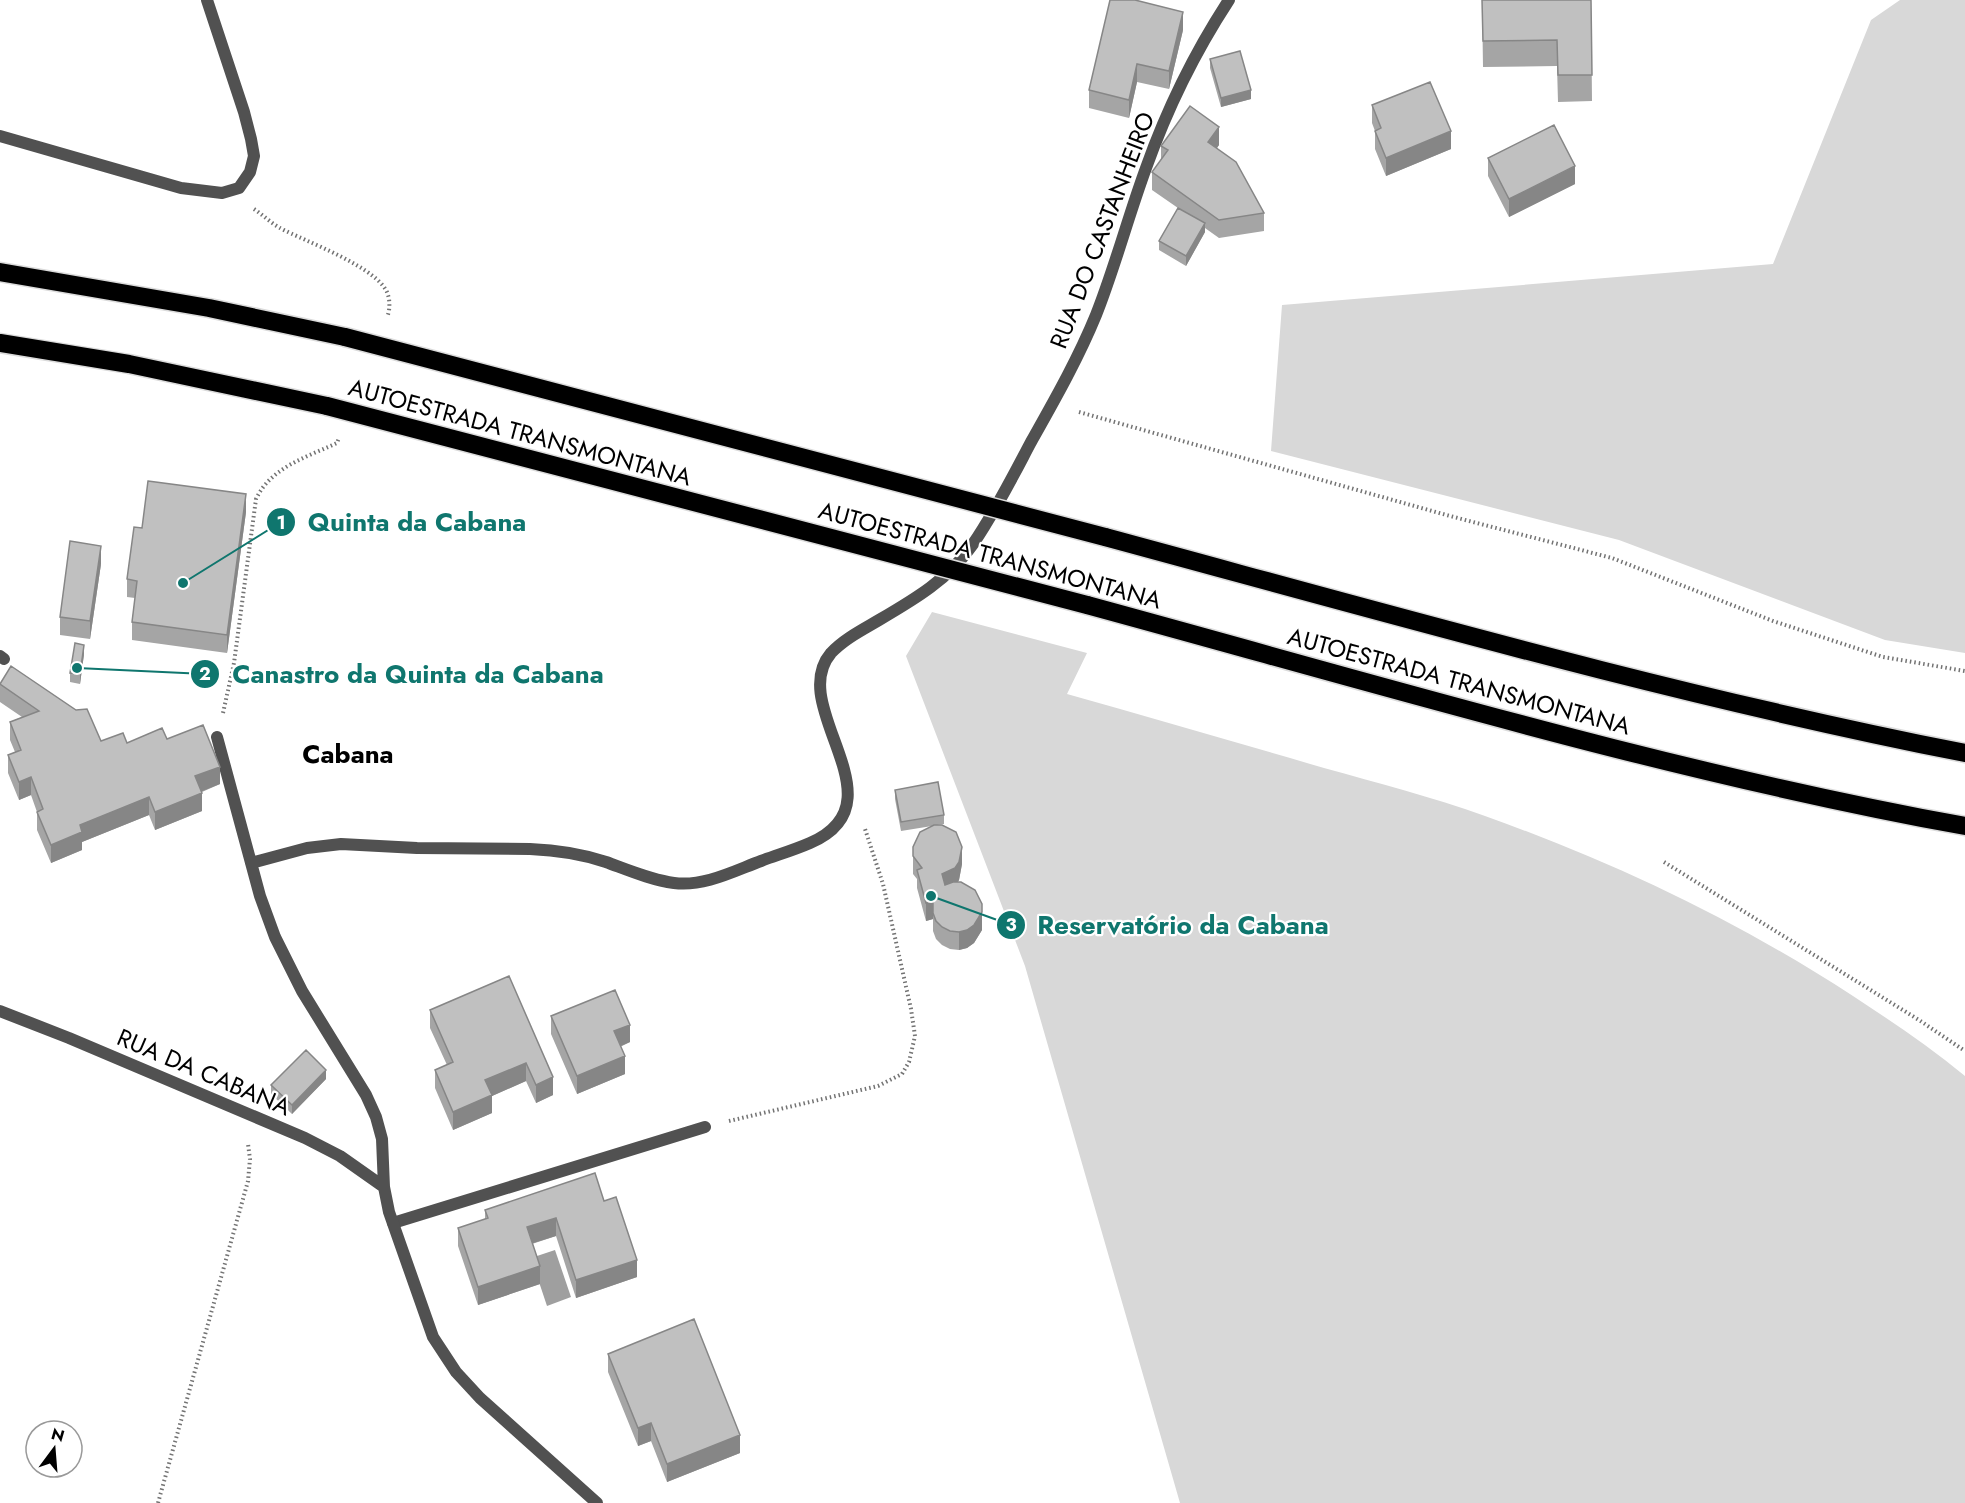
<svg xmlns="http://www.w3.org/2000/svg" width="1965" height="1503" font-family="Jost,sans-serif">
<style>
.green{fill:#d8d8d8}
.water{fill:#9f9f9f}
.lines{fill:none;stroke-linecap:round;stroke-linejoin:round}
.motorway-casing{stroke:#dbdbdb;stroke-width:21}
.path{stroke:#737373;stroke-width:4;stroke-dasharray:1.5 3;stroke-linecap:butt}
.service{stroke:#515151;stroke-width:12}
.minor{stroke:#515151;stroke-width:12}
.motorway{stroke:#000;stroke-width:18}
.motorway-bridge-casing{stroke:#dbdbdb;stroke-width:21;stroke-linecap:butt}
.motorway-bridge{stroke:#000;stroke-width:18}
.wall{fill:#a5a5a5}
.shaded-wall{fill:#868686}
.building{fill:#c0c0c0;stroke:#868686;stroke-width:1.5}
.labels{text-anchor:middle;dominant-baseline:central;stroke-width:4.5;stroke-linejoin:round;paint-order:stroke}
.street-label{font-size:24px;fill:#000;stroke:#fff}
.neighbourhood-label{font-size:26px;font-weight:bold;fill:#000;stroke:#fff}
.leader{fill:none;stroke:#0f766e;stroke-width:2}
.callout-dot{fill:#0f766e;stroke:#fff;stroke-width:2}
.mark-label{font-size:18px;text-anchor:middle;font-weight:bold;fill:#fff}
.callout-label{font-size:26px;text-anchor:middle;font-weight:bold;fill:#0f766e;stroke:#fff;stroke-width:4.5;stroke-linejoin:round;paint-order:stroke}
</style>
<rect width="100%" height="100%" fill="#fff"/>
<path class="green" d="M1900,0H1965V653L1885,640L1619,540L1271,451L1282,305L1773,264L1871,20Z
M932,612L1087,653L1067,694C1153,718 1238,743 1324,768C1378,783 1432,797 1485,816C1614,862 1738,921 1853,996C1891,1021 1930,1047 1965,1076V1503H1180L1025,966L906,656Z"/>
<path class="water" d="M555,1250L571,1297L547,1306L531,1258Z"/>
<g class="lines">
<g class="motorway-casing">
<path id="motorway" d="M0,272L209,308L345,337
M0,343L129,364L327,406
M1105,537C1390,614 1675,696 1965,753
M1087,605C1378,684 1668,772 1965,826"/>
</g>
<path class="path" d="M254,209C263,215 271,223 280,228C304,241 381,268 388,295C390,301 390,311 387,317
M1079,412L1450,516L1612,558L1773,621L1883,657L1965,671
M223,713L234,663L256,499C271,467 307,457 337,443L339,438
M1664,862L1919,1020L1965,1051
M729,1121L878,1086L902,1074L909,1062L915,1036L911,1009L883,884L865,829
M158,1503L248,1181L250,1159L248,1144"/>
<path class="service" d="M393,1223L705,1127"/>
<path class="minor" d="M0,136L181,188L222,193L239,188L250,172L254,156L251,139L244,112L207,0
M0,656L4,659
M217,737L260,896L275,937L302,991L366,1095L376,1117L382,1139L384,1187L389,1212L433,1337L456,1372L480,1398L597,1503
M251,863L307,848L341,844L417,848L530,849C555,850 582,854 606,862C628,870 651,880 674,883C704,887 734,871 761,861C777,855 794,850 810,843C905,802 785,707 831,653C844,639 862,630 879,620C915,599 949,579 973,544C995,512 1013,476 1031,442C1054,401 1078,359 1096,315C1115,267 1128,217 1146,168C1167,109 1195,52 1229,0
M0,1011L69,1038L305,1138L340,1156L384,1187"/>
<use href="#motorway" class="motorway"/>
<g class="motorway-bridge-casing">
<path id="motorway-bridge" d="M345,337L1105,537
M327,406L1087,605"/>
</g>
<use href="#motorway-bridge" class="motorway-bridge"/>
</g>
<path class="wall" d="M1482,0H1591L1592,101L1558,102L1557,66L1483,67Z
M1183,30L1169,89L1137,82L1129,118L1089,108V90Z
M1210,59L1251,99L1221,107L1210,68Z
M1372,105L1451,149L1386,176L1375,149V131L1372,123Z
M1219,145L1217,148L1264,213V231L1219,238L1205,228V232L1186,266L1159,250V241L1178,208L1152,190V172L1161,160V146Z
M1488,158L1575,184L1509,217L1488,176Z
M246,512L227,653L132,640V622L135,598L127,597V579L142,528Z
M101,564L90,639L60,635V617Z
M84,654L80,684L70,682V673Z
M0,683L101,741L127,743L167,739L220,784L202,792V811L155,830L149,815L82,842V850L51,863L37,830V812L31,795L19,800L8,773V755L15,752L10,740V722L22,717L0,702Z
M895,790L944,815V824L937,825L962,864L959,880L958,882L982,930L974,943L967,948L959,950L950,949L942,945L936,939L933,931V919L926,921L917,888V879L913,874V847L932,826L901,831L895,799Z
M509,976L553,1095L536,1103L526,1081L492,1096V1113L453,1130L435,1088V1070L447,1065L430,1028V1010Z
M551,1016L630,1042L620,1047L625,1074L577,1094L551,1034Z
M326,1079L292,1114L271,1094V1085Z
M604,1201L637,1277L576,1298L556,1236L532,1244L540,1284L478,1305L458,1246V1228L485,1219V1210Z
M608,1354L740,1453L667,1482L651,1441L638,1446L608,1372Z"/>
<path class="shaded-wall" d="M1183,12V30L1169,89V71Z
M1137,64V82L1129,118V100Z
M1251,90V99L1221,107V98Z
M1219,127V145L1208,160V142Z
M1451,131V149L1386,176V158Z
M1575,166V184L1509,217V199Z
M1205,223V232L1186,266V256Z
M246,494V512L227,653V635Z
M101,546V564L90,639V621Z
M84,645V654L80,684V674Z
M220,767V784L195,794V776Z
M31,777V795L19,800V782Z
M202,793V811L155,830V812Z
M149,797V815L82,842V850L51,863V845L80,825Z
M962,847V864L959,880L955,886L942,892V874Z
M933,901V919L926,921V903Z
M982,904V930L974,943L967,948L959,950V932Z
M630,1025V1042L614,1049V1031Z
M625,1056V1074L577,1094V1076Z
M526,1063V1081L492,1096V1113L453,1130V1112L485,1080Z
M326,1070V1079L292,1114V1105Z
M553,1077V1095L536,1103V1085Z
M556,1218V1236L527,1245V1227Z
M637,1260V1277L576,1298V1280Z
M540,1266V1284L478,1305V1287Z
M651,1423V1441L638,1446V1428Z
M740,1435V1453L667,1482V1464Z"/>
<path class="building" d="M1110,0H1135L1183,12L1169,71L1137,64L1129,100L1089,90Z
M1482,0H1591L1592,75H1558L1557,40L1483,41Z
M1240,51L1251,90L1221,98L1210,59Z
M1430,82L1451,131L1386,158L1375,131L1381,128L1372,105Z
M1190,106L1219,127L1208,142L1236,162L1264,213L1219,220L1152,172L1168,150L1161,146Z
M1554,125L1575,166L1509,199L1488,158Z
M1178,208L1205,223L1186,256L1159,241Z
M148,481L246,494L227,635L132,622L137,581L127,579L134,527L142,528Z
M70,541L101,546L90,621L60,617Z
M75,643L84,645L80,674L70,673Z
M11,666L76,710L87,709L101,741L123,733L127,743L162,728L167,739L203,725L220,767L195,776L202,793L155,812L149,797L80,825L82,832L51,845L37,812L43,809L31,777L19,782L8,755L21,750L10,722L39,711L0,684Z
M938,782L944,815L901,822L895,790Z
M934,825H942L956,832L962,847L959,862L955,868L942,874L945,885L953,882H961L975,890L982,904V912L974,925L967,930L959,932L950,931L942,927L936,921L933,913V901L926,903L917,870L922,868L913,856V847L920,832Z
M509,976L553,1077L536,1085L526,1063L485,1080L492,1095L453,1112L435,1070L453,1062L430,1010Z
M615,990L630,1025L614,1031L625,1056L577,1076L551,1016Z
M306,1050L326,1070L292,1105L271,1085Z
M595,1173L604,1201L616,1197L637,1260L576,1280L556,1218L527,1227L540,1266L478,1287L458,1228L488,1218L485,1210Z
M694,1319L740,1435L667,1464L651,1423L638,1428L608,1354Z"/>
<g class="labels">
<g class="street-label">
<text transform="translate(1102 230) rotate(-69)">RUA DO CASTANHEIRO</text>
<text transform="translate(520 432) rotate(15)">AUTOESTRADA TRANSMONTANA</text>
<text transform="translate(990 555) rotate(15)">AUTOESTRADA TRANSMONTANA</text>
<text transform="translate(1459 681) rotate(15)">AUTOESTRADA TRANSMONTANA</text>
<text transform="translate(204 1072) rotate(23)">RUA DA CABANA</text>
</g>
<g class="neighbourhood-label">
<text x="348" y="754">Cabana</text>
</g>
</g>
<path class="leader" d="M183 583L281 522M77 668L205 674M931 896L1011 925"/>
<g class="callout-dot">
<circle cx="183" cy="583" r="6"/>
<circle cx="77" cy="668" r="6"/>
<circle cx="931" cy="896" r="6"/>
<circle cx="281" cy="522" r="15"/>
<circle cx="205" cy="674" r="15"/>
<circle cx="1011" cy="925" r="15"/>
</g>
<g class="mark-label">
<text x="281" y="529">1</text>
<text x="205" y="680">2</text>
<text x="1011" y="931">3</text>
</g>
<g class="callout-label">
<text x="417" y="531">Quinta da Cabana</text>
<text x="418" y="683">Canastro da Quinta da Cabana</text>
<text x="1183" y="934">Reservatório da Cabana</text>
</g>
<g transform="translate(54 1449) rotate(16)"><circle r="28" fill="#ffffff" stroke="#999999" stroke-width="1.5"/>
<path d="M0-4.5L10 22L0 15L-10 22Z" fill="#000000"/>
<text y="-9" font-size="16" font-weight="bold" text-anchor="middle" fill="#000000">N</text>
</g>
</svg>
